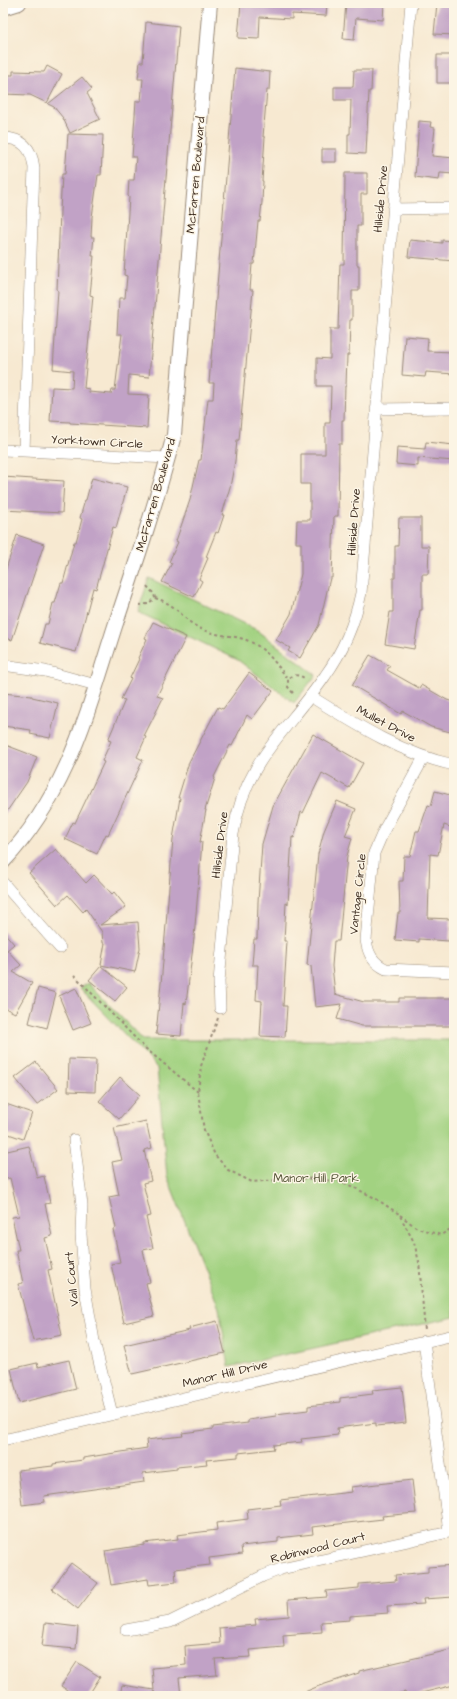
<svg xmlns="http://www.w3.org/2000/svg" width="457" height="1699" font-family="'Architects Daughter',sans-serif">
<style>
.green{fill:#a2d281;stroke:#6e7e50}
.building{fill:#c1a2c6}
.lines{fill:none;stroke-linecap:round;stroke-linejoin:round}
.minor-casing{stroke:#998a78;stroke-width:12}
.tertiary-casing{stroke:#998a78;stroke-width:16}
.path{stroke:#998a78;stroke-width:2;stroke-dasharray:3 3;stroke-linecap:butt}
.minor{stroke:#fff;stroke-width:11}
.tertiary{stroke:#fff;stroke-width:14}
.labels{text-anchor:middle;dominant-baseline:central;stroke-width:3;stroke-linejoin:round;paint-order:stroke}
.street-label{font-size:12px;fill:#3b2a1e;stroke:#fcf5e5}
.park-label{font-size:12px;fill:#555437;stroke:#fcf5e5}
</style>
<rect width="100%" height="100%" fill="#fcf5e5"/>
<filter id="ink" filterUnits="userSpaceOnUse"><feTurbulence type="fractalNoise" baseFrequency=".025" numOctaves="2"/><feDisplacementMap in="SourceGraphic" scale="8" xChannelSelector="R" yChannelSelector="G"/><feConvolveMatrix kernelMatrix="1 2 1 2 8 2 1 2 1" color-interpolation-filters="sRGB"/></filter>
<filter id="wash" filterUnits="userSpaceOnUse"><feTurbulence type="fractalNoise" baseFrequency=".012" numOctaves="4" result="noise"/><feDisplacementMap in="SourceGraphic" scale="16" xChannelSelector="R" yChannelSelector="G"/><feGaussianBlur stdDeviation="0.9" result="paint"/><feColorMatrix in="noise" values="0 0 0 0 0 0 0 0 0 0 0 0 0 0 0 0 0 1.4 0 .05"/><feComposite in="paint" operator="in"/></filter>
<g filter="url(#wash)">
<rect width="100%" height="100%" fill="#f7e9d1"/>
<path class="green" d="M149,578L257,630L316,675L294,703L238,660L138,612Z
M88,983L143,1040H454V1317L229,1367L219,1308L167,1176L157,1068L80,988Z"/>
<g id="blocks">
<path class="building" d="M241,3H327L326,16L292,14V19L260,17L259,39L238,38Z
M346,3H384L383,20L356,18L354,40L343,39Z
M437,3H454V35L434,34Z
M146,22L179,26L149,377L129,375L128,394L149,395L147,428L70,423V422L50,421L52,387L72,388L73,371L53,369L58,290H57L60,211L62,174H65L68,134L103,135L101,175H98L92,217L91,237H94L92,256H94L90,295L93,296L84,388L89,389V392L111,394L112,390H115L122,334H117L119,298H125L127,276L124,275L129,197L128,196L129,180H134L136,157H132L136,101H141L143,79H138L140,62H143Z
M437,55H454V83H437Z
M47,66L62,74L47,103L30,95L3,94V75H13V71L44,72Z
M235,68L270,72L269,90H267L263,137H265L262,181H263L262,202L260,221H258L254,264H252L250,290H253L239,440H237L235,461L230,487L222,515H224L218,533L216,532L206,557L208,558L199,579L202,581L194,597L162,582L172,563L169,562L178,542L176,541L190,500L199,460H201L208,399H213L214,383H209Z
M354,70H372L371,91H369L366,154L348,153V134H350L351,100H334V87H353Z
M82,77L92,89L87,93L100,119L70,133L63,118L54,107L48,104Z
M419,121L431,122L430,127L435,128L432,156L454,158V174L440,173L439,180L415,177Z
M322,149H336V162H322Z
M345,173H367V194H361V226H357V265H359V291H352V320H350L349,355H347L346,386H345L344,420H342V444H339L338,516H334L332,578H330L319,625L300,658L288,651L290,648L276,640L291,614L301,574V543H296L297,520H310V484H301V454H325V423H330L331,386H317V358L330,359V329H338L340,264H344Z
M410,240L442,243V240L454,241V261L408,257Z
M405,336L428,338L427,351L454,352V374L426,372L425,377L402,375Z
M426,442L454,445V461L418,458V466L396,464L397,447L425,449Z
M3,477L64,481L62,513L3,510Z
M92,478L127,487L116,528L113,527L96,589L93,588L76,652L40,643L45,624H48L53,603H55L61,583H63L74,542H76L82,519L80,518L85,500H86Z
M399,518H421V546H429L428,574H422V610H420L414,649L385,644L390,612H393V578H395V546H398Z
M17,535L44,544L12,640L3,637V578Z
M153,622L186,637L157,696L163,698L144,736L146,737L137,757L143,760L108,835L106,834L97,854L65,839L73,822L75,823L104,762L102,761L111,741L108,740L125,700L121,699L131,679L130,678L139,659L138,658L147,639L145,638Z
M370,655L390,666L387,670L419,688L421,685L447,700L454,702V733L431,727L403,711L401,714L352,685Z
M249,673L273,691L252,719L247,715L232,746L230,745L214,777L215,778L205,810H206L200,842H202L194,938L186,1004L184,1003L181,1036L156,1034L162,973L173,839L180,798H178L189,762L218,707L223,709Z
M3,693L32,696V697L58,703L50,738L30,734L31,730L3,726Z
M313,734L363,763L349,788L322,773L303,813L301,812L294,838L292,837L288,904L286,903L284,941H287L283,1006H287L285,1037L260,1036L262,1001L256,1000L258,965H252L254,939H257L258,902L262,844L273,806Z
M3,744L37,757L27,782L3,817Z
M435,791L454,796V815L450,827L444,825L438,855L430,854L428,918L451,919L449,941L419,939V942L395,940L398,913H400L399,881H403L404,856H410L416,831H419L428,805L431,806Z
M337,801L356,809L345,836L352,838L347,856L339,941H334L332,966L335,994L364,1002H399V998H454V1026H362L337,1019L342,1004L315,1007L311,966L307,965L318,854L324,831Z
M56,849L86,883L94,875L112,894L114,892L126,907L100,925L138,922L140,948L135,972L101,965L105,943H103L102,932L86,909L83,912L68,895L57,905L29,873Z
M3,931L14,944L7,950L21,965L13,972L32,983L15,1013L3,1007Z
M101,966L127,987L115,1001L89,980Z
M38,988L56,993L47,1028L29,1023Z
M76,988L91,1023L73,1030L59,996Z
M69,1059L96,1060L95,1092L68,1091Z
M36,1062L58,1089L37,1105L15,1078Z
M120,1077L140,1095L119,1119L99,1101Z
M3,1103L32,1113L23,1139L3,1132Z
M146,1121L152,1148L144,1150L151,1181L143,1183L151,1216L146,1217L153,1248L143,1250L150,1282L146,1283L154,1316L124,1323L111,1264L120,1262L113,1229L116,1228L109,1197L119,1195L112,1162L122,1160L114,1128Z
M29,1146L37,1178L44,1176L50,1203L45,1204L52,1236L45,1238L52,1269L48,1270L62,1335L33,1341L18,1284L23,1283L16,1250H19L12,1217L19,1216L10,1178L3,1180V1152Z
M217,1321L225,1353L132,1374L124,1345L190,1330L189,1328Z
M69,1360L76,1389L19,1403L11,1369L37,1363L38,1367Z
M402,1387L406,1423L376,1426V1423L337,1428L338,1435L301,1439L302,1442L273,1445L274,1449L238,1453V1457L206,1460L207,1464L177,1467V1469L143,1473L144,1482L44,1496L45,1502L22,1505L18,1470L53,1466V1464L83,1460V1458L147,1448L146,1440L183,1436L182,1433L213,1429V1427L248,1423V1420L276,1416V1414L308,1410V1406L340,1402V1398L373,1394L372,1390Z
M412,1480L416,1513L382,1516L383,1519L312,1527L313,1534L278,1538V1542L241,1546L242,1554L209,1558L210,1565L175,1569L176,1582L149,1585L148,1579L111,1585L105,1551L144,1545V1543L178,1539L177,1535L217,1530L216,1523L248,1519L247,1509L281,1505L280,1500L352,1492L351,1487Z
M71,1563L98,1583L78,1609L52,1589Z
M454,1565V1597L423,1599L424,1604L387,1606L388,1613L350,1616V1620L321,1622L322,1632L283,1635L284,1647L250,1650L251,1657L215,1659L217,1675L179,1678L181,1696H154V1691V1696H120L122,1685L154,1690L152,1668L186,1665L185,1646L220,1643L219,1628L256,1625L255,1619L289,1616L288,1600L327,1597L326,1591L359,1588V1584L396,1581L395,1575L428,1572V1567Z
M45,1623L78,1627L76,1649L42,1646Z
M454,1649V1685L409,1696H406L405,1692L389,1696H295L319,1686L359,1673V1671Z
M77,1662L100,1677L88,1696H76L61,1686Z"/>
</g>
</g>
<g filter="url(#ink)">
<use href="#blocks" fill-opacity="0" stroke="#998a78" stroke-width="1"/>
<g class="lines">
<g class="minor-casing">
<path id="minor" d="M3,138C23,138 32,149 34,168L24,451
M393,209L454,208
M376,409L454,408
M3,450L168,458
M3,665L45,671L96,685
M310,696C355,724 402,754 454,765
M424,757L384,830L374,853L366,940C368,954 373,963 386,969L454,972
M3,883L60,948
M220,1008L219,981L233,834C245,760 286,733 325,676C343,651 355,622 361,593L411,3
M74,1140L82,1205L81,1234L85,1289L94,1341L112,1414
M424,1341L449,1532
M3,1440L454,1335
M126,1630L170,1622L263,1576L281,1569L454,1531"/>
</g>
<g class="tertiary-casing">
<path id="tertiary" d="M3,8L19,3
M3,862C68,793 87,713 115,626C136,563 157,500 174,435L210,3"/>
</g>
<path class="path" d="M155,598C179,605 182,620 201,629C213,635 227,635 240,638C263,644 274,661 288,679
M139,605L148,604L155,598L154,594L146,585
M293,693L288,687V679C295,673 299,675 306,679
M74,975L145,1048L198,1092
M218,1018L201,1066L198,1092L204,1130L215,1155L228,1170L252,1182L303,1178L343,1182L375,1198L399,1214L414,1242L419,1262L425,1330
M400,1215L417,1228L441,1235L452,1228L454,1224"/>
<use href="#minor" class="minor"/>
<use href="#tertiary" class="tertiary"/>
</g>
</g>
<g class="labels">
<g class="street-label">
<text transform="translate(196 175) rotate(-85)">McFarren Boulevard</text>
<text transform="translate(381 199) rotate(-85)">Hillside Drive</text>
<text transform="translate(97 442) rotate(3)">Yorktown Circle</text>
<text transform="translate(156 495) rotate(-74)">McFarren Boulevard</text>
<text transform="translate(354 522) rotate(-86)">Hillside Drive</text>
<text transform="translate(386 724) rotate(28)">Mullet Drive</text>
<text transform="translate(220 845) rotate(-83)">Hillside Drive</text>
<text transform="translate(358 894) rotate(-84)">Vantage Circle</text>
<text transform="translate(72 1279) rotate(-96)">Vail Court</text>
<text transform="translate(225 1374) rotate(-13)">Manor Hill Drive</text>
<text transform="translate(318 1548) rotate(-14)">Robinwood Court</text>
</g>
<g class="park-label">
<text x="316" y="1178">Manor Hill Park</text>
</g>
</g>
<rect width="457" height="1699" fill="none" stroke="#fcf5e5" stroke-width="16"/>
</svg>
